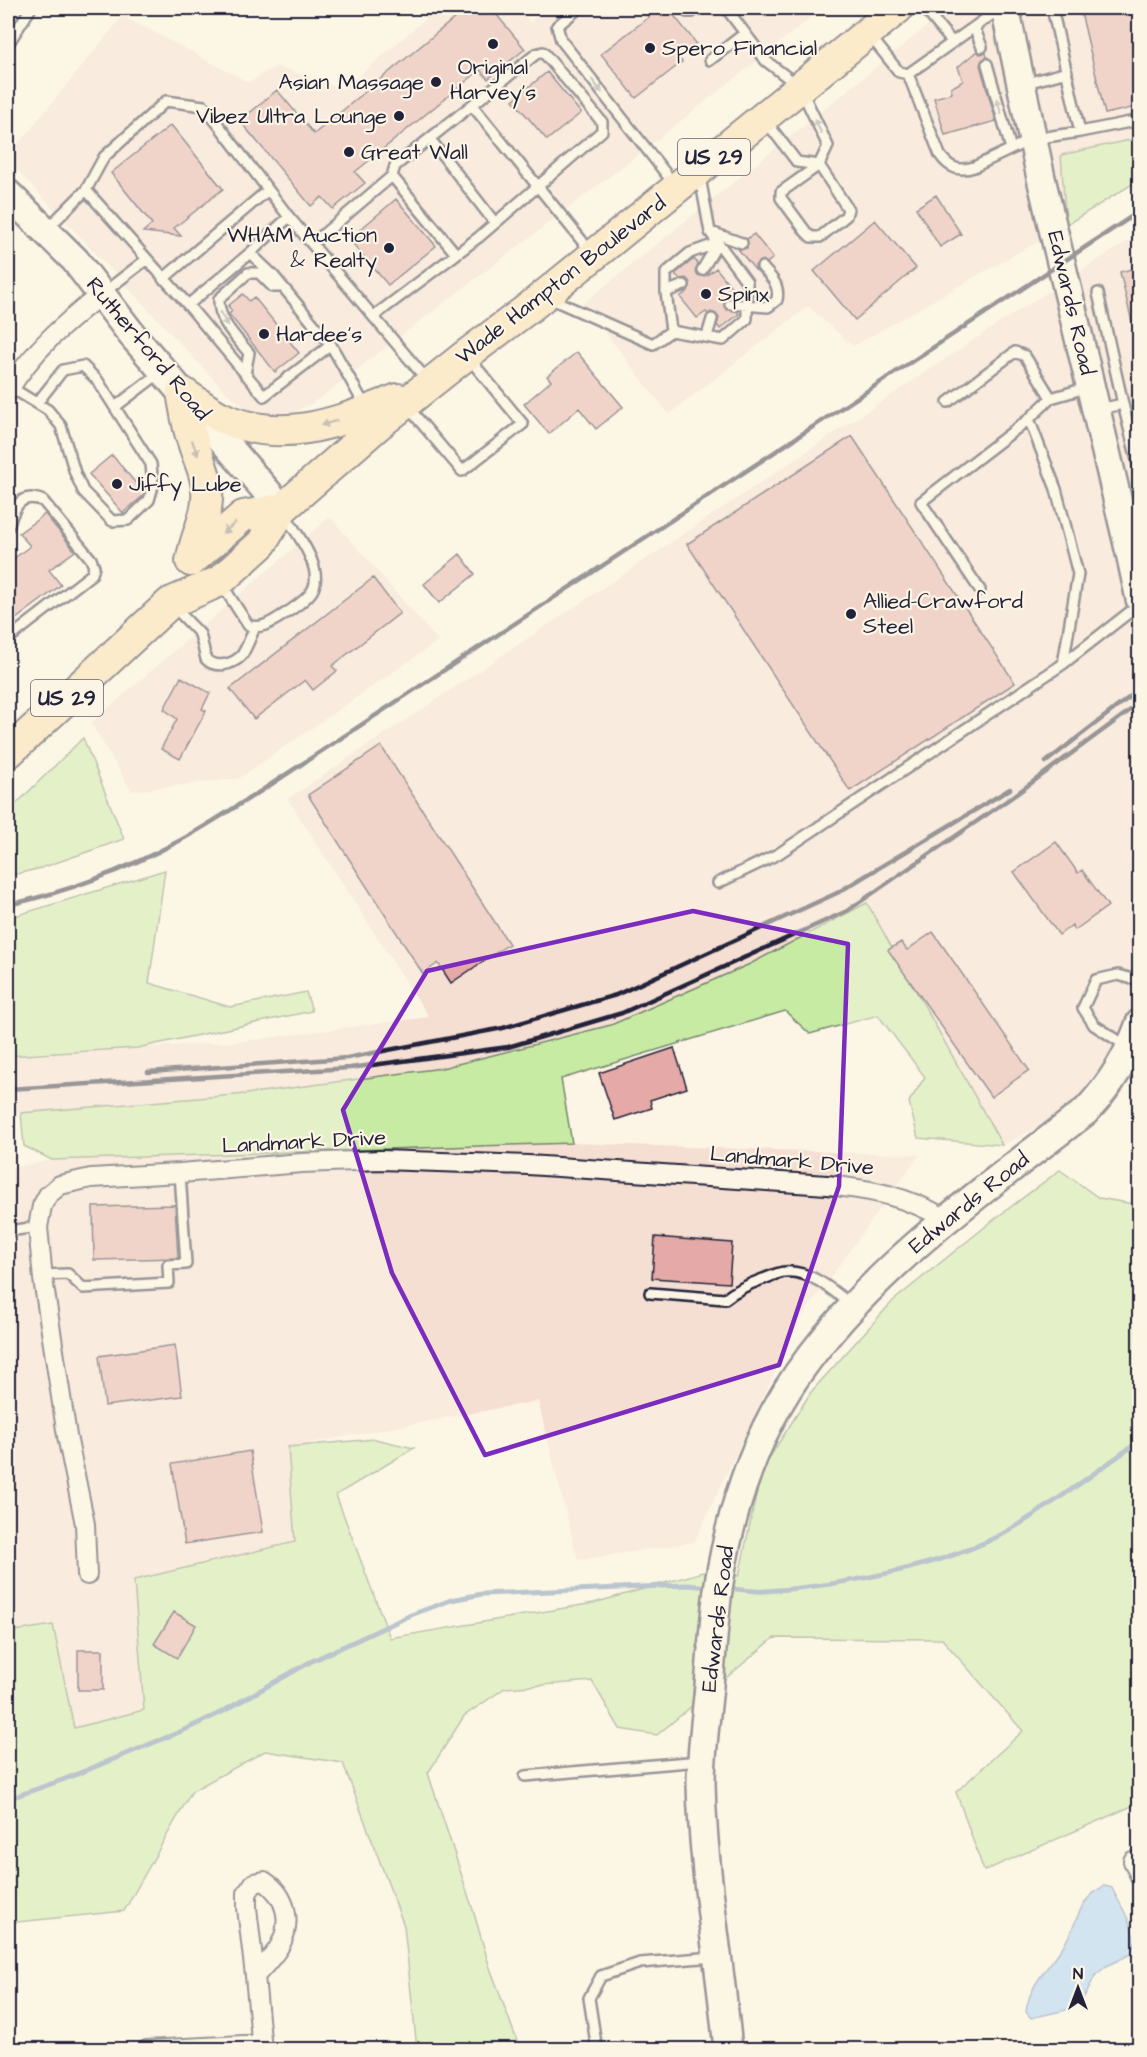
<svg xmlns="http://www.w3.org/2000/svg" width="1147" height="2057" font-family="'Architects Daughter',sans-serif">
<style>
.built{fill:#f5ded2}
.green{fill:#c8eba4;stroke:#758670;stroke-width:1.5}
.water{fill:#a0cffc;stroke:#6e8aaf;stroke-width:1.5}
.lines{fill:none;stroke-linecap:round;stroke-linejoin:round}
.stream{stroke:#6e8aaf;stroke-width:5}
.building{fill:#e5aaa7;stroke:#22223b;stroke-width:1.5}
.lane-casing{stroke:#22223b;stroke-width:14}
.street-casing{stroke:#22223b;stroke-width:22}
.secondary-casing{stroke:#22223b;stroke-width:32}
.primary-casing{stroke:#22223b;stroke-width:34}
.lane{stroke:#fcf5e5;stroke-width:9}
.street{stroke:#fcf5e5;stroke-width:18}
.secondary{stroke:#fcf5e5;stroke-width:27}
.primary{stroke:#faddab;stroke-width:30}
.rail{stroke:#22223b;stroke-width:4.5}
.oneway{fill:#9a9698}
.oneway2{fill:#8e8073}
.marked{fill:none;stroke:#7b2cbf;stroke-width:4.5;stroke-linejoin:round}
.poi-dot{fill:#22223b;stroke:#fcf5e5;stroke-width:2}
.labels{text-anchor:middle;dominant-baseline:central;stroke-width:4.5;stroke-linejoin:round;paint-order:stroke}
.shield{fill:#fcf5e5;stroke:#63616e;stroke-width:1.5}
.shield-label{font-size:21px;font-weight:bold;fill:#22223b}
.poi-label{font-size:22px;fill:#22223b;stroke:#fcf5e5;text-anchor:start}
.street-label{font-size:22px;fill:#22223b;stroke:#fcf5e5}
</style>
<rect width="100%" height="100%" fill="#fcf5e5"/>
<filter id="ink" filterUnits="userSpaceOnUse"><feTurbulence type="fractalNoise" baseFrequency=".0167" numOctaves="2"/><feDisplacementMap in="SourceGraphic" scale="12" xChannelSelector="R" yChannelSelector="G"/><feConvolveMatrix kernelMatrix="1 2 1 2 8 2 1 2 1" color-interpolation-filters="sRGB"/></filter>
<g filter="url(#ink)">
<path class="built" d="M438,8H517L530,22L547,8H823L640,153L314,402L284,417L246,408L226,392L8,160V157L123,16L249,83L276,66L344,89Z
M950,8H1139V136L1134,139L1061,155L1066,225L853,346L808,306L669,414L583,304Z
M1139,234V994L1098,1098L1002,1145L867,903L750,964L611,1025L442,1068L246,1094L8,1114V1056L237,1042L429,1017L288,799L995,326Z
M330,517L438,641L239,778L132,791L91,723Z
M572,1143L919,1155L800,1319L694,1542L578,1560L538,1401L288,1447L296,1542L134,1580L144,1710L73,1728L53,1625L8,1632V1169L52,1160Z"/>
<path class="green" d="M1139,136V180L1066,225L1061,155L1134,139Z
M83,738L124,839L41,868L8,876V812Z
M165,870L149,983L230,1007L306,992L312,1011L137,1048L8,1056V918Z
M867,903L1002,1145L918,1138L909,1102L925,1077L878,1015L810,1034L785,1011L561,1079L572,1143L52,1160L24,1146L21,1113L246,1094L442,1068L611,1025L750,964Z
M1060,1170L1099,1198L1139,1205V1803L984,1871L956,1792L1023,1731L942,1639L774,1638L657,1735L620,1729L592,1681L505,1688L464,1716L428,1773L473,1910L489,1965L520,2049H417L404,1926L343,1763L265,1751L192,1791L124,1911L8,1923V1632L53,1625L74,1728L144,1710L134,1580L295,1542L288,1447L375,1439L414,1448L336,1495L390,1638L594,1603L703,1572L739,1576L761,1471L811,1392L893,1301L996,1218Z"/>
<path class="water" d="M1104,1886L1112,1888C1121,1908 1141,1933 1131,1954L1105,1967L1095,1976L1082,2001L1066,2010L1031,2018L1026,2012C1030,1981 1050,1968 1065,1943C1081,1918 1075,1903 1104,1886Z"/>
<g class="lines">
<path class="stream" d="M725,1588C738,1589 753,1592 766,1591C839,1586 944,1567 1008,1531C1054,1504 1096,1471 1140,1441
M8,1799L65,1779L182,1731L222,1712L310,1662L411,1615L451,1600L482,1594L687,1585L710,1587"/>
</g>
<path class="building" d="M467,8H491L525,49L488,79L480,70L355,172L365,183L333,209L322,197L311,206L240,121L277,90L314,134Z
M641,8H668L696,43L678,57L682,62L636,98L601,54L649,17Z
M1080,8H1140V106L1105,114Z
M977,51L980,54L986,53L987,57L982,60L980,65L996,121L945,135L934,98L952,93L951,88L963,81L958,67Z
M547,72L581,113L547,140L513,100Z
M171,125L223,189L174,228L181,236L143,232L152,224L111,173Z
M936,195L961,234L940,247L916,208Z
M396,199L436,246L388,285L349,239Z
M875,220L916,268L855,320L814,271Z
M754,234L773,258L767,263L763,260L758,262L755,266L756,271L738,249L747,248V239Z
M694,259L698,264L695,271L698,275H707L716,268L733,289L724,297L726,299L724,306L727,310L737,311L739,314L720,329L717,325L719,318L716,314L711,312L708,314L706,312L697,318L680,297L688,291L690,283L686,278L680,279L675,274Z
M1140,267V330L1134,331L1120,272Z
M243,294L249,301L254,297L299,353L275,372L229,314L232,311L228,306Z
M577,352L623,407L596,429L579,408L549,434L524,404L551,381L547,376Z
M852,436L1015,683L850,791L687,544Z
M112,455L144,493L143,496L123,513L89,474Z
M45,514L75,551L49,570L61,585L8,625V581L13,577L8,569V563L30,546L19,533Z
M460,554L475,574L439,603L424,584Z
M373,578L400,613L332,666L337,671L313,690L305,680L254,719L230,689Z
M181,677L210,693L202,709L206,711L180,759L161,749L177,719L164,709Z
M381,746L509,944L451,983L438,963L423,974L308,795Z
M1056,842L1078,873L1082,870L1108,906L1075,930L1072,925L1059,935L1014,872Z
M933,932L1029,1070L991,1097L888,950L901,942L907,950Z
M674,1048L687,1088L650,1100L652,1108L615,1120L599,1073Z
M175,1205L178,1258L94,1260L93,1207Z
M655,1237L732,1243L729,1283L652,1278Z
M175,1345L182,1396L105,1406L99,1356Z
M250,1451L263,1532L185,1544L172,1464Z
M174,1612L196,1625L177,1658L154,1644Z
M78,1650H103V1690H78Z"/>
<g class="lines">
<g class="lane-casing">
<path id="lane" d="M579,8L557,26L561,40L674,184
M683,8L687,12H692L697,8
M726,8L766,61L800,87L828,146L819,165L797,162L765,120
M924,8L952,42
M1052,8L1080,132
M974,27L982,47
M871,37L899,72L908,74L1001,8
M8,44L31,8
M710,60L745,33
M987,64L1011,149
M908,74L940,155C949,168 959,172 974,167L1032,139L1080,132L1140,120
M1023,84L1067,72
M430,139L495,223
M819,165L848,209L846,216L820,237H811L806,232L781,198V192Z
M392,176L456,254
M86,190L104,157L166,101L204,106L289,217
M47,229L86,190L147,259L103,293
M711,232L742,243
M312,244L392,176L395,166L472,105L591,252
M250,253L273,275L331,345L365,406
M147,259L188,305L250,253L289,217L427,380
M702,270L718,243
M163,279L268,190
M666,292L684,285
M1098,293L1123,404
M549,298L653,344L671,331L723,340L747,319V282L710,232L700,177
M730,304L768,307L777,300C780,285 772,278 762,267
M188,305L264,396L331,345
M374,316L479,237L602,131V122L543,52L536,54L472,105
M671,331L666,292V273L690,253L718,243
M707,336L712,319
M245,374L249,353C236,337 218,321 219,299L248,273H259L273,287H283
M10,387L48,410L61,426L75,473L83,491L112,521L128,520L149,500L153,486L151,464L98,381L83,366L63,370L37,403
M1089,387L1051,398L1029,419L1056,489L1078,574L1063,664L1140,604
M948,402L1015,352L1025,356L1051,398
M407,406L462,471L523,424L468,357
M115,407L161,372
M1099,409L1123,404L1140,472
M8,527C14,508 20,491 43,501L91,559L94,567L92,574L8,639
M221,583L248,625C261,630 272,622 283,615C291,610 302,603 309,595C329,574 297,534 285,515
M980,590L921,502L1029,419
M174,607L200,634L206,659C215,669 233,665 242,655C247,647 251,636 255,627
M718,883L778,854L1063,664
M1128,1047L1094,1025L1083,1008L1096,980L1118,975L1140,981
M8,1231L38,1227
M42,1275L68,1274L83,1288L169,1283L168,1265L186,1264L180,1173
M650,1293L725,1299C736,1290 749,1284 763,1279C770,1277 778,1272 785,1272C810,1270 833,1290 851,1305
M525,1776L700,1761
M597,2050L589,1998L601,1976L640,1963L714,1957
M704,2050L725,2047"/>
</g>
<g class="street-casing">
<path id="street" d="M8,391C35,348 62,326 101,294
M87,1575L85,1524L67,1436L43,1279L38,1227L42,1206L48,1195L60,1185L91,1178L180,1173L302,1163L381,1160L528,1165L827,1185C874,1190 905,1196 946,1219
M1133,1861L1140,1876
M264,1881C287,1896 293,1923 279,1947C273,1957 263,1967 255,1976L247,1908V1893L254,1883Z
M255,1976L262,2050
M147,2050L262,2044"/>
</g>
<g class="secondary-casing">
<path id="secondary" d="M1005,8L1041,178L1130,553L1140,599
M8,194L75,260L133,336L282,509
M728,2050C720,1961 703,1873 701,1784C701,1751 706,1718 709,1686C712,1652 714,1617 719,1583C732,1503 760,1422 810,1357C885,1258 989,1186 1086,1111C1111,1085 1128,1057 1140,1023"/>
</g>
<g class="primary-casing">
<path id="primary" d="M182,392C196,401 210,413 225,419C286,445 340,421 398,399
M182,392C185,408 187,426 193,442C199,462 209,478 207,500C206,520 195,538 192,558
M191,561L243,516L282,509
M8,753L170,603L220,581L262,543L282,509L378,425L466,355L530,307L898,8"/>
</g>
<use href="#lane" class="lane"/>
<use href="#street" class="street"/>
<use href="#secondary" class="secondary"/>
<use href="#primary" class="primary"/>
<path class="rail" d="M1046,762L1140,689
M8,905C66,892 125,870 179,841C207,826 233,808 261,791L1140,211
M148,1072L347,1058L503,1028L616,995L837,893L1010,789
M8,1089L350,1068L508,1047L622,1013L847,911L1015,795L1140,703"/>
</g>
<defs><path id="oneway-solid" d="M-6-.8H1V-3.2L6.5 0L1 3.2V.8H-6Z" transform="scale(1.5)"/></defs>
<g class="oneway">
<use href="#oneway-solid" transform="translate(597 86) rotate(52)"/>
<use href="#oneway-solid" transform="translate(999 106) rotate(-106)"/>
<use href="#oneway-solid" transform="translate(818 126) rotate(-115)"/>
<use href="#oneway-solid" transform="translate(224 319) rotate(58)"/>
</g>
<g class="oneway2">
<use href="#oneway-solid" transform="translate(329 423) rotate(163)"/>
<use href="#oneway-solid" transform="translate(195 448) rotate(69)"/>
<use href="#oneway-solid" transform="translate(229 528) rotate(140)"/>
</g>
</g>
<path d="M0 0H1147V2057H0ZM693,911L848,944L839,1186L779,1365L485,1455L392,1273L343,1110L427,971Z" fill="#fcf5e5" fill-opacity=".55" fill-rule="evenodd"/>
<path class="marked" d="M693,911L848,944L839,1186L779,1365L485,1455L392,1273L343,1110L427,971Z"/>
<g class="poi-dot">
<circle cx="493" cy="44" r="6"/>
<circle cx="650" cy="48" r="6"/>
<circle cx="436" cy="82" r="6"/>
<circle cx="399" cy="116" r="6"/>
<circle cx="349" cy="152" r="6"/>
<circle cx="389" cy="248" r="6"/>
<circle cx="706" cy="294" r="6"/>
<circle cx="264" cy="334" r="6"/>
<circle cx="117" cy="484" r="6"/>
<circle cx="851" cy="614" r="6"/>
</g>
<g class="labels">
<g class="shield">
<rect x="678" y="139" width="72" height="36" rx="4.5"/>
<rect x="31" y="680" width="72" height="36" rx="4.5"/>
</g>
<g class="shield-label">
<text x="714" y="157">US 29</text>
<text x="67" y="698">US 29</text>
</g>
<g class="poi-label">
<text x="662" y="48">Spero Financial</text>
<text x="493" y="67" text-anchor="middle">Original<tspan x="493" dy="25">Harvey's</tspan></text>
<text x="424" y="82" text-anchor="end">Asian Massage</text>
<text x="387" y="116" text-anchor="end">Vibez Ultra Lounge</text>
<text x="361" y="152">Great Wall</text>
<text x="377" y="235" text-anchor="end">WHAM Auction<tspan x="377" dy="25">&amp; Realty</tspan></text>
<text x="718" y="294">Spinx</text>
<text x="276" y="334">Hardee's</text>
<text x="129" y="484">Jiffy Lube</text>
<text x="863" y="601">Allied-Crawford<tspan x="863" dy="25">Steel</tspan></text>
</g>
<g class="street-label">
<text transform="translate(561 280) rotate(-38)">Wade Hampton Boulevard</text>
<text transform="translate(1071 303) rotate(77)">Edwards Road</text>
<text transform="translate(148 349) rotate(50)">Rutherford Road</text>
<text transform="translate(304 1142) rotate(-3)">Landmark Drive</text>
<text transform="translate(792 1161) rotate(5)">Landmark Drive</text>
<text transform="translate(969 1203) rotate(-39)">Edwards Road</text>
<text transform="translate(718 1619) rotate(-83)">Edwards Road</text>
</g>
</g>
<rect width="1147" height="2057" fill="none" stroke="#fcf5e5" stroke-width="30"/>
<rect x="15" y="15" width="1117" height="2027" fill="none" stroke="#22223b" stroke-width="2" filter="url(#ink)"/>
<g transform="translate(1078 1988)" stroke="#fcf5e5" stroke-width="4.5" paint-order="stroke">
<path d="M0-4.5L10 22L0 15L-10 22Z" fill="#22223b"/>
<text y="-9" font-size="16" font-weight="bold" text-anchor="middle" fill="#22223b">N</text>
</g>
</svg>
